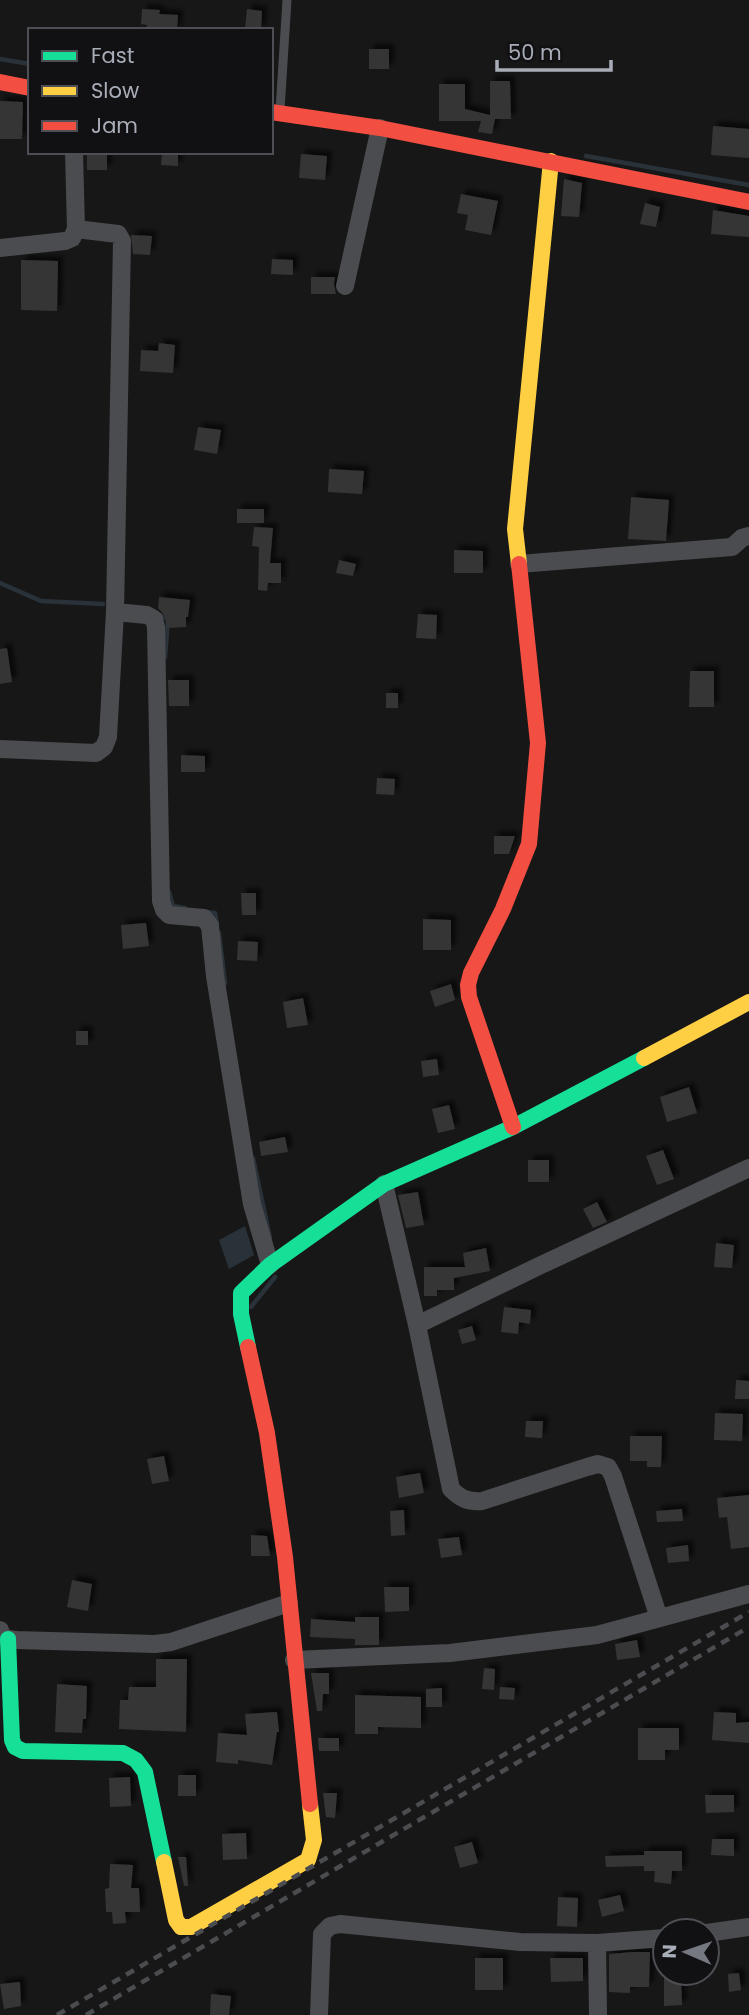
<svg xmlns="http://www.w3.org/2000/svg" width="749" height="2015" font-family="Poppins,sans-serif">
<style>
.water{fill:#2a3239}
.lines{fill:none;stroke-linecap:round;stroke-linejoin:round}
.stream{stroke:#2a3239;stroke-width:4.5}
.building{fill:#353536;filter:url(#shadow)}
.lane{stroke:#4b4c50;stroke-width:9}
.street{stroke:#4b4c50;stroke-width:18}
.fast{stroke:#16e098;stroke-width:16}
.slow{stroke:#ffcf43;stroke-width:16}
.jam{stroke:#f24e42;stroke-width:16}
.rail{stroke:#4b4c4f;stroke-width:4.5;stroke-dasharray:9 7;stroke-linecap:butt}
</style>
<defs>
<filter id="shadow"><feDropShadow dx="5" dy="-5" stdDeviation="2" flood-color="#0009"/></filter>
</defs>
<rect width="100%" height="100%" fill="#171717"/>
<path class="water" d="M245,1226L254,1255L229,1269L219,1240Z"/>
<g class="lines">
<path class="stream" d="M0,59L30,64
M586,156L749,185
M0,583L41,601L103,604
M159,615L168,619L165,657
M169,892L173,906L185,908
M207,912L215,913L217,924
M219,933L225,983
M253,1158L270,1238
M251,1307L275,1277"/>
</g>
<path class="building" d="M142,9L160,10L159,14L178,15L177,30H146L147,25L141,24Z
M247,9L262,11L261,30H245Z
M369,49H389V69H369Z
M490,81H510L511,119H495L492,134L478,132L481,121H439V84H465V109L490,115Z
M0,101L23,102L22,139H0Z
M713,126L749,129V158L711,155Z
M87,152H107V170H87Z
M162,152H178V166L161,165Z
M301,154L327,156L325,180L299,178Z
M564,179L582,183L579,217L561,216Z
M461,194L498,201L491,235L465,230L468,215L457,213Z
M645,203L660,207L656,227L640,224Z
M713,210L749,216V237L711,234Z
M131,235L152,236L150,255L133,254Z
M272,259L293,260V275L271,274Z
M21,260L58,261L57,311L21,310Z
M311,277H335L334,284L336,294H311Z
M159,343L175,345L173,373L140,371L141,350L158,351Z
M198,427L221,430L217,454L194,450Z
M329,469L364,471L362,494L328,492Z
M631,497L669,500L666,541L628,539Z
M237,509H264V523H237Z
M254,527L273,528L270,563H281V583H268L267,591L258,590L259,547L252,546Z
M454,550L483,551V573H454Z
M339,560L356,564L353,576L336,573Z
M159,597L190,600L188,617H186V627L167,628L165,616L158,608Z
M418,614L437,615L436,639L416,638Z
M7,648L12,682L0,684V649Z
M690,671H714V707H689Z
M168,680H189V706H169Z
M386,693H398V708H386Z
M181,755L205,756V772H181Z
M377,778L395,779L394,795L376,794Z
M494,836H515L509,854H494Z
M241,893H256V915H242Z
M423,919L451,920V950H423Z
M146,923L149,946L123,949L121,925Z
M238,941L258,942L257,961L237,960Z
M451,984L455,1000L435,1007L430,991Z
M303,998L308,1025L287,1028L283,1002Z
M76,1031H88V1045H76Z
M437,1059L439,1075L423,1077L421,1061Z
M689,1087L697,1113L667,1122L660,1097Z
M449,1105L455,1129L438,1133L432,1109Z
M285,1137L288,1152L261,1156L259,1142Z
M663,1150L674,1179L657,1185L646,1156Z
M528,1160H549V1182H528Z
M418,1192L424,1225L406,1228L398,1195Z
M597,1202L607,1222L593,1228L583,1209Z
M716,1243L734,1245L732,1268L714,1267Z
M486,1248L490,1271L454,1278V1290H437V1296H424V1267H465L463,1253Z
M504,1307L531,1310L530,1324L519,1322L518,1334L501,1332Z
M472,1326L476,1340L462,1344L458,1330Z
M736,1380L749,1381V1399H735Z
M715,1413L743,1414L742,1441L714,1440Z
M526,1421H543L542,1438L525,1437Z
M630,1436H662L661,1467H647V1461H630Z
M164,1456L169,1481L152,1484L147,1459Z
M420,1473L424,1493L399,1498L396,1477Z
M749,1495V1547L731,1549L727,1517L719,1518L717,1498Z
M682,1509L683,1521L657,1522L656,1511Z
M404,1510L405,1535L391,1536L390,1511Z
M251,1535L267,1536L270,1556H251Z
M459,1537L462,1555L441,1558L438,1539Z
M688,1545L689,1561L668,1563L666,1548Z
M72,1580L92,1584L88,1611L67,1607Z
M384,1587H409V1611L385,1612Z
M355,1617H379V1645H355V1639L310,1637L311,1619L355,1622Z
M637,1640L640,1657L617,1660L615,1644Z
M156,1659H187L186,1732L119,1729L120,1700H128L129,1687H156Z
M484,1668L495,1669L494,1690L482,1689Z
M311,1673H329V1694H323L322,1711H317Z
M57,1684L87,1686L86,1719H83L82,1733L55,1732Z
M500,1687L515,1688L514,1700L499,1699Z
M442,1688V1707H426V1689Z
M355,1695L421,1697V1728L378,1727V1734H355Z
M277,1712L279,1732H277L272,1765L238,1760V1764L216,1762L218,1733L247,1735L245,1714Z
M714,1712L736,1713V1723L749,1722V1743L712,1740Z
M638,1728H679V1750H665V1760H638Z
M318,1738H339V1751H319Z
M178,1775H196V1796H178Z
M130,1777L131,1806L110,1807L109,1778Z
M323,1793H337L335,1818L326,1817Z
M705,1795H734V1812L706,1813Z
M246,1833L247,1859L223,1860L222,1834Z
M712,1839H734V1856L711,1855Z
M472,1842L478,1863L460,1868L454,1847Z
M644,1851H682V1871H672L671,1884L654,1882L655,1871H644V1866L606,1867L605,1856L644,1855Z
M178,1857H186L188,1886H184Z
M110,1864L133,1865L131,1888H139L140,1912H125L126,1923L113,1924L112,1912H106L105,1889L109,1888Z
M620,1895L624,1911L602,1917L598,1900Z
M558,1897L578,1898L577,1927L557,1926Z
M633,1952H650L649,1987H630V1993L609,1992V1954Z
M475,1958H503V1990H475Z
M550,1958H583V1981L551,1982Z
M739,1973L741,1990L729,1992L728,1974Z
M664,1977H681L682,2005L664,2006Z
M20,1982L21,2006L4,2009L0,1984Z
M211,1994L231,1996L229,2015H210Z"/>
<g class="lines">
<path class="lane" d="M280,110L287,0"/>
<path class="street" d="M0,248L65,241L72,238L76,229L74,152
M345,286L380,128
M519,564L732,547L742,538L749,536
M115,612L147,615L154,619L156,627L161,901L164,910L169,915L204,918L210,926L215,976L252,1204L270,1265
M0,749L96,753L104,747L108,737L115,612L122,241L118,234L76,229
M384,1184L417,1325L451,1489C461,1499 468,1502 482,1501L587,1467L598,1464L608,1467L613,1476L659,1618
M417,1325L541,1265L749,1168
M0,1630L1,1635L8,1639L16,1640L155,1644L171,1642L289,1603
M294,1660L450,1653L597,1635L749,1594
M707,1933L749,1927
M597,1943L598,2015
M319,2015L322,1934L330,1926L340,1924L520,1942L597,1943L665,1938"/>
<path class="fast" d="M248,1347L241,1314V1293L270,1265L384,1184L513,1127L644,1058
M8,1639L12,1740L15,1747L23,1751L123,1753L136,1760L145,1772L164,1862"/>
<path class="slow" d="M519,564L515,529L551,161
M644,1058L749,1002
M164,1862L176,1920L181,1927H191L308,1860L314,1840L310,1804"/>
<path class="jam" d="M0,82L30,88
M271,112L380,128L749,202
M513,1127L469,997L468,985L471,973L503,909L529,844L538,743L519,564
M248,1347L267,1433L285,1557L310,1804"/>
<path class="rail" d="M57,2015L749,1612
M86,2015L749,1627"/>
</g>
<rect x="28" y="28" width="245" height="126" fill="#111113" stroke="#4d4f55" stroke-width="2"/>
<rect x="42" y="51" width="35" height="10" fill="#16e098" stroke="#4d4f55" stroke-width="2"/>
<text x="91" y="63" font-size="21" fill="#a8adb8">Fast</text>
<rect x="42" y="86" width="35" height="10" fill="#ffcf43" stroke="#4d4f55" stroke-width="2"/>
<text x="91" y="98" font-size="21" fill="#a8adb8">Slow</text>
<rect x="42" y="121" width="35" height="10" fill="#f24e42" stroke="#4d4f55" stroke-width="2"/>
<text x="91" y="133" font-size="21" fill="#a8adb8">Jam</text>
<g transform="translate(686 1952) rotate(272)"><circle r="33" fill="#111113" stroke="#4d4f55" stroke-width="2"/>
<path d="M0-5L12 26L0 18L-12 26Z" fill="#757880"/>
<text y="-10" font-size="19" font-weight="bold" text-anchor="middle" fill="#a8adb8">N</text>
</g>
<path d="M497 60v10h114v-10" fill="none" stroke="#a8adb8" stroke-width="3.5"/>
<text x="508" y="60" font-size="21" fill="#a8adb8" stroke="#111113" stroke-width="5" paint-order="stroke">50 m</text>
</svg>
